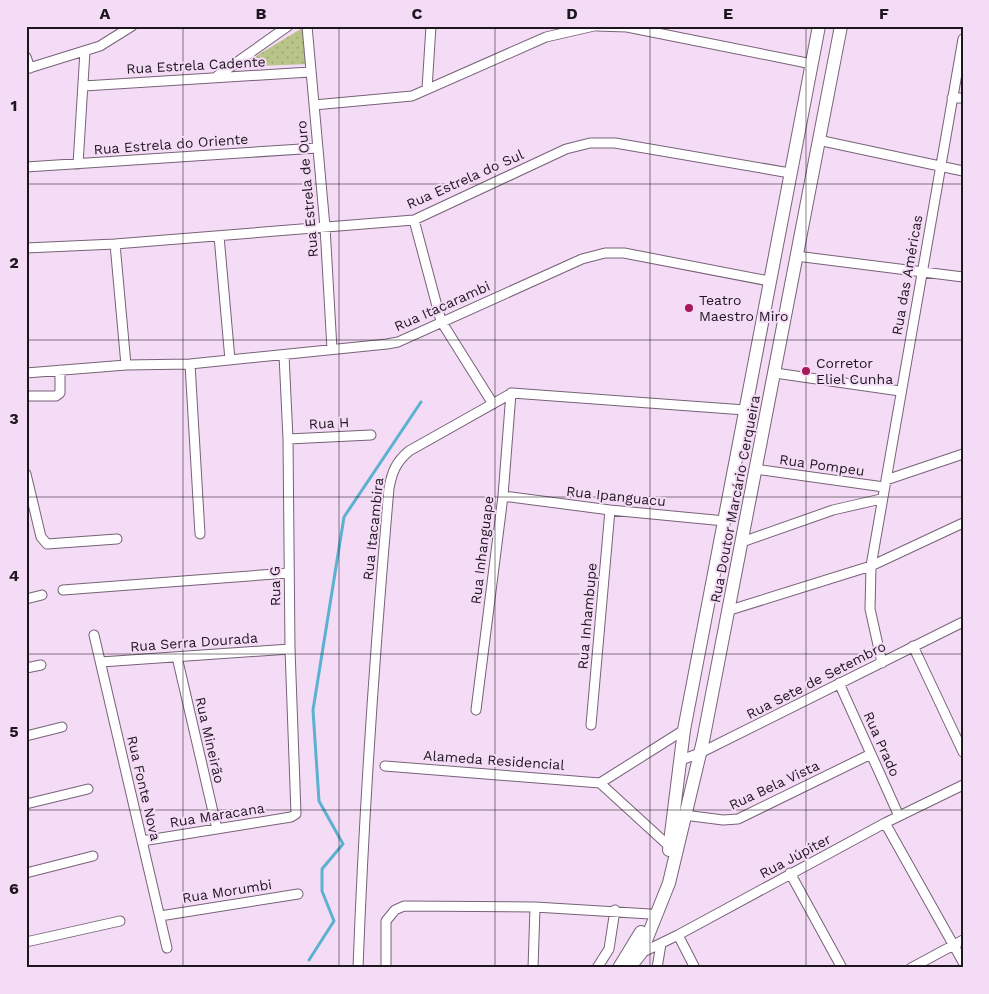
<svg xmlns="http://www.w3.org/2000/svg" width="989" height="994" font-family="'Work Sans',sans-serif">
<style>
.grass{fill:url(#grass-dots)}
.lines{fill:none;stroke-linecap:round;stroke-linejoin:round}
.stream{stroke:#5bb1cf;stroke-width:3}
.street-casing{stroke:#776278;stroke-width:11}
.secondary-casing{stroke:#776278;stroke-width:14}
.street{stroke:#fff;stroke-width:9}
.secondary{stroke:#fff;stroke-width:12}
.grid{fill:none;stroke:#1e161f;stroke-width:1;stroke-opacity:0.55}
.poi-dot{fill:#a71857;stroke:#f5dcf6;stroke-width:2}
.labels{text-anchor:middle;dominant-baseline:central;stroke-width:4;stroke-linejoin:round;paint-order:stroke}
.street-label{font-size:14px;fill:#1e161f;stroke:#f5dcf6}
.poi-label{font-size:14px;fill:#1e161f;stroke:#f5dcf6;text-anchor:start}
.neatline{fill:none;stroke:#1e161f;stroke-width:2}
.grid-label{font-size:16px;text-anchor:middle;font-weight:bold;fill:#1e161f}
</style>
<defs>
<pattern id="grass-dots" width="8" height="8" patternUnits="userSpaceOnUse" patternTransform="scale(1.25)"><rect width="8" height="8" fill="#b9c489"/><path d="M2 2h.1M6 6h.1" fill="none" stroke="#9fa876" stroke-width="1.8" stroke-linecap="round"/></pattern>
</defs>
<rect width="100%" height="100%" fill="#f5dcf6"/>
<path class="grass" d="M304,27L307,64L238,67Z"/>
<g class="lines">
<path class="stream" d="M309,960L334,921L322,891V869L343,844L319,801L313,710L344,517L421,402"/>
<g class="street-casing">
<path id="street" d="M307,26L325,227L332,349
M597,26L627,27L812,64
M26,57L30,68
M26,69L100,46L132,26
M216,77L288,26
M84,86L310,72
M427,89L431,26
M952,98H963
M314,105L412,96L546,37L594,26
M818,140L963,171
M78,164L85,51
M26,167L317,148
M414,220L441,321L493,404
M219,236L230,360
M115,244L126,365
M26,248L115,244L414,220L566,149L590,143H615L790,173
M796,256L963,277
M190,364L200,534
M26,373L126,365L190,364L387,344L398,342L582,259L605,253H624L769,281
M775,373L900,391
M26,396H56L60,393V370
M288,439L371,435
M755,469L884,487
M26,474L41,537L47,544L117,539
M886,480L963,454
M503,496L610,510L725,521
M742,542L833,510L881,499
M63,590L288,573
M26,599L42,595
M730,610L871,566L963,523
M94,635L167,948
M913,646L963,752
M177,657L217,829
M101,662L290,649
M882,663L870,609L871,566L963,39
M26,668L41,665
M839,683L899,816
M476,710L503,496L511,393
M591,725L610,510
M26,736L62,727
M681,760L700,753L963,622
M385,766L600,783
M26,804L88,789
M684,815L723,820L738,819L871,754
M885,823L963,962
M142,841L291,817L296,814L290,649L288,439L284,355
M670,847L600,783L684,730
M26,873L93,856
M790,873L842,968
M160,916L298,894
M678,935L695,968
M26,942L120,921
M641,953L678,935L885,823L963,785
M358,968C364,807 375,648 389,488C392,472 396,462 409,451L512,393L745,410
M386,968V921L395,910L404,906L535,907L650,914
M533,968L535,907
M597,968L609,949L615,910
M657,968L661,944
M911,968L963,940"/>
</g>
<g class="secondary-casing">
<path id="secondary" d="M669,850L684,730L819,26
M619,968L641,932
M629,968L641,953L669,883L703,741L841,26"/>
</g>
<use href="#street" class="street"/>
<use href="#secondary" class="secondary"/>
</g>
<path class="grid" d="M183,26V968M339,26V968M495,26V968M650,26V968M806,26V968M26,184H963M26,340H963M26,497H963M26,654H963M26,810H963"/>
<g class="poi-dot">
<circle cx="689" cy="308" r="5"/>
<circle cx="806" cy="371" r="5"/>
</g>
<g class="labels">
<g class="street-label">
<text transform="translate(196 65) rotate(-3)">Rua Estrela Cadente</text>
<text transform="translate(171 144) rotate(-4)">Rua Estrela do Oriente</text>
<text transform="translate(465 179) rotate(-24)">Rua Estrela do Sul</text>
<text transform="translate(307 189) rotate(-95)">Rua Estrela de Ouro</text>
<text transform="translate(907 275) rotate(-80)">Rua das Américas</text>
<text transform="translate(442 306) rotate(-24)">Rua Itacarambi</text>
<text transform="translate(329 423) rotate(-3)">Rua H</text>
<text transform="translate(822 465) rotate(8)">Rua Pompeu</text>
<text transform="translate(616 496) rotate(6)">Rua Ipanguacu</text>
<text transform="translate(735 499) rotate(-79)">Rua Doutor Marcário Cerqueira</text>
<text transform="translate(373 529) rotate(-84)">Rua Itacambira</text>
<text transform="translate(482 550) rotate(-83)">Rua Inhanguape</text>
<text transform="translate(275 586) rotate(-91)">Rua G</text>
<text transform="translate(587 616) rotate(-85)">Rua Inhambupe</text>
<text transform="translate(194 642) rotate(-4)">Rua Serra Dourada</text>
<text transform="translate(816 680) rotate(-27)">Rua Sete de Setembro</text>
<text transform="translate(210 740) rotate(77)">Rua Mineirão</text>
<text transform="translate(882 744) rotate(66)">Rua Prado</text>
<text transform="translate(494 760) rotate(4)">Alameda Residencial</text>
<text transform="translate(774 785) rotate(-25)">Rua Bela Vista</text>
<text transform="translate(144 788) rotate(77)">Rua Fonte Nova</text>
<text transform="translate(217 815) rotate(-9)">Rua Maracana</text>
<text transform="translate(795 856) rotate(-28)">Rua Júpiter</text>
<text transform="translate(227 891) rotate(-9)">Rua Morumbi</text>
</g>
<g class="poi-label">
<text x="699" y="300">Teatro<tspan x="699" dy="16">Maestro Miro</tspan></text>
<text x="816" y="363">Corretor<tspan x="816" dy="16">Eliel Cunha</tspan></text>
</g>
</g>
<rect width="989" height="994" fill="none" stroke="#f5dcf6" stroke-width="55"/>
<rect x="28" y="28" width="934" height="938" class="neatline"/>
<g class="grid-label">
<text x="105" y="19">A</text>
<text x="261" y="19">B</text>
<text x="417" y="19">C</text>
<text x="572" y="19">D</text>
<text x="728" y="19">E</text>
<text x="884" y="19">F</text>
<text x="14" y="111">1</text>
<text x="14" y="268">2</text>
<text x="14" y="424">3</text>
<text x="14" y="581">4</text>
<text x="14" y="737">5</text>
<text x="14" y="894">6</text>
</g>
</svg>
